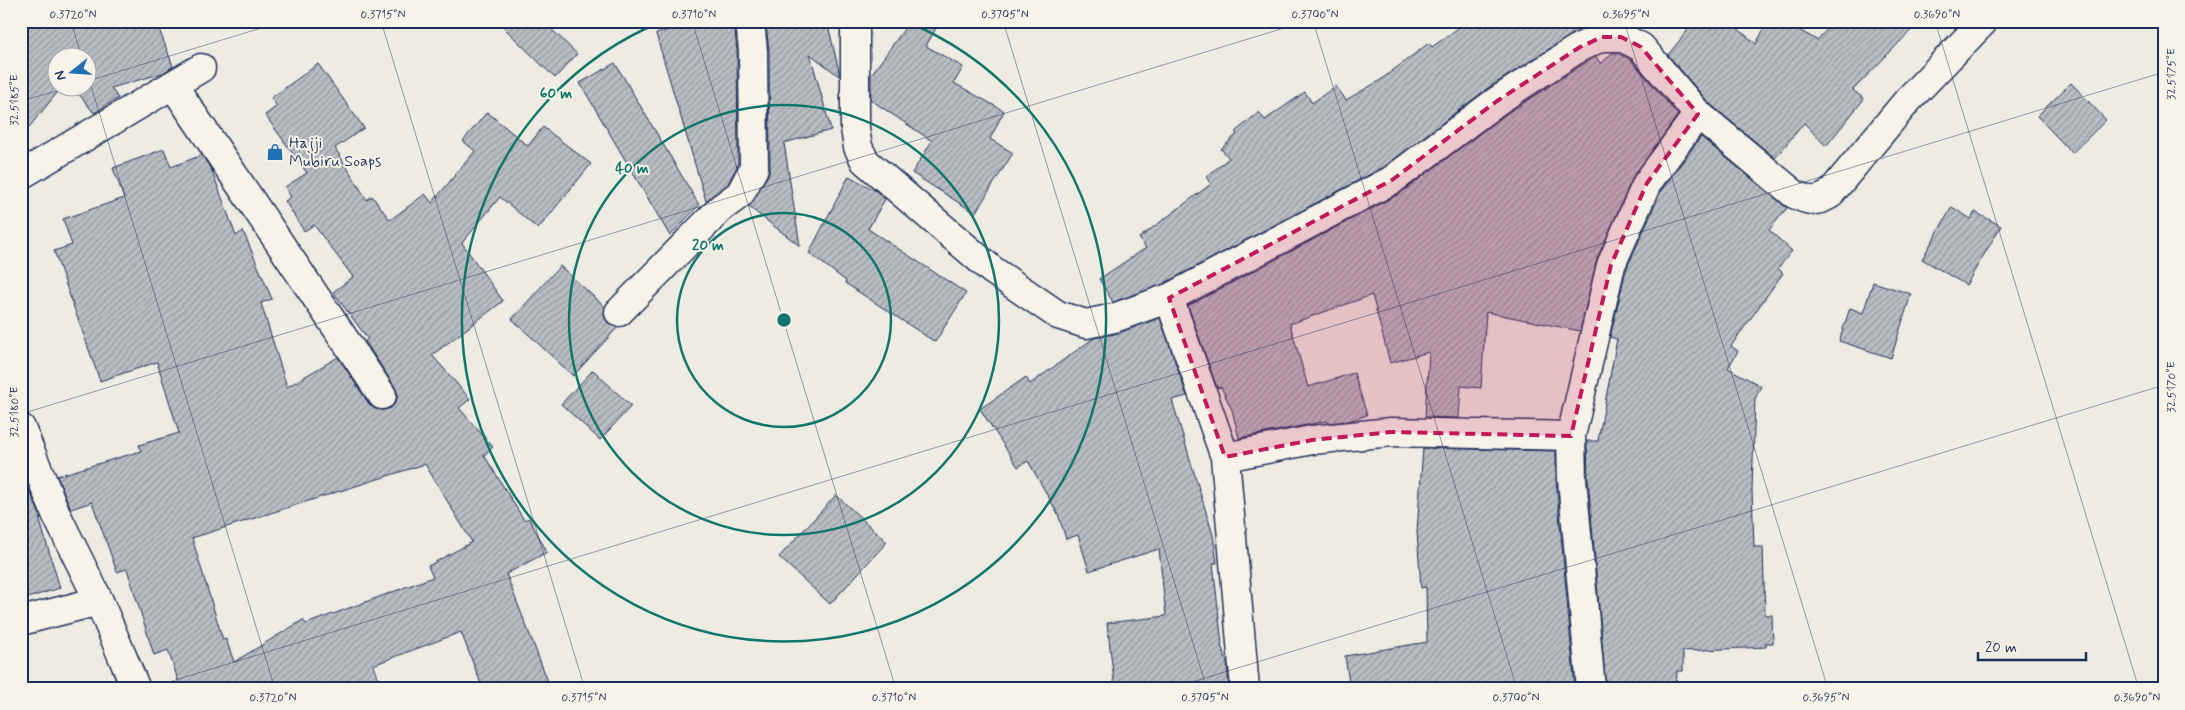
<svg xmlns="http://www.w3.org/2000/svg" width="2185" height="710" font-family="Mynerve,sans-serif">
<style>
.building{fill:url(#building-hatch);stroke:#1b2f5e;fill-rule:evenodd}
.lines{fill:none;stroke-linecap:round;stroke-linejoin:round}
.minor-casing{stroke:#1b2f5e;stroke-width:31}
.minor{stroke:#f7f3e8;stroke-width:28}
.marked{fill:#c2185b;fill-opacity:0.2;stroke:#c2185b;stroke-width:4;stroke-dasharray:10 6;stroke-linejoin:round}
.ticks{fill:none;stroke:#1b2f5e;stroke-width:1;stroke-opacity:0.45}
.ring{fill:none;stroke:#0f766e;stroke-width:2.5}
.labels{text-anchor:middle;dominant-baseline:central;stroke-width:4;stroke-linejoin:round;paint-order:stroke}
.poi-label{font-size:16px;fill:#1b2f5e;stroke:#f7f3e8;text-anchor:start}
.centre{fill:#0f766e;stroke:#f7f3e8;stroke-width:2.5}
.ring-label{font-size:15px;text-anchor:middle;font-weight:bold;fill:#0f766e;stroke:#f7f3e8;stroke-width:4;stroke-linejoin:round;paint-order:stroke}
.neatline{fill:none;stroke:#1b2f5e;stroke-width:2}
.ticks-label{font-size:12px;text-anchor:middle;fill:#1b2f5e}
</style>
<defs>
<pattern id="building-hatch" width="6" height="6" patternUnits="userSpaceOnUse" patternTransform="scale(1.25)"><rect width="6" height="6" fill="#babdc2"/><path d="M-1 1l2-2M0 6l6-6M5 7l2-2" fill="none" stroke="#969aa1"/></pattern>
</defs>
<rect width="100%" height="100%" fill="#eeebe2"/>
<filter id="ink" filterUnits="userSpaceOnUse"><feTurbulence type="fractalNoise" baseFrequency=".02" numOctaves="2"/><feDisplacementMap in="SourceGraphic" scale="10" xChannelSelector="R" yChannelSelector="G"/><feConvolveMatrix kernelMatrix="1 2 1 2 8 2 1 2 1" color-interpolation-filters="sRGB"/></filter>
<g filter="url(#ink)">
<path class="building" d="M21,21H156L173,66L163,73L111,88L118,98L94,113L74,88H88V58H58V88H61L21,137Z
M497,21H543L577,54L555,78Z
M699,21H734L737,52L738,164L728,184L706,201L656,34Z
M767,21H827L839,71V76L810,54L831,130L784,143L800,246L749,207L768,175L770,168L769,51L766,24L770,23Z
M910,21H940L926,46L963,67L954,83L1004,111L990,139L1013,153L975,213L912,173L932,141L871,100V75Z
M1468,21H1571L1578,31L1488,88L1384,167L1163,284L1113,302L1099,279L1146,248L1139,238L1211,184L1206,177L1229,158L1221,149L1237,134L1235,132L1259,112L1265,120L1305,92L1312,103L1336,86L1346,100L1379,81L1429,43L1432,47Z
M1695,21H1729L1756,44L1768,21H1782L1817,40L1835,21H1920L1853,90L1864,99L1826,146L1804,123L1775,158L1709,103L1668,55Z
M1612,53H1617L1631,60L1678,115L1633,177L1597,259L1580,331L1486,312L1481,388L1461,386L1459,418L1425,417L1429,352L1390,363L1372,295L1290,324L1308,387L1354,373L1367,415L1349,421L1328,423L1327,421L1239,438L1232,410L1221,387L1217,388L1188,306L1399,194L1506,114L1588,61L1596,57L1601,64Z
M615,63L699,205L670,236L580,83Z
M318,64L364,128L335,148L367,200L372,196L390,220L425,194L432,203L475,151L463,141L487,112L528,146L543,127L591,164L538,229L500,197L462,243L503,301L432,355L470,399L459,408L493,447L484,455L524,520L529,518L547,552L506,574L551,689H483L461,632L373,665L382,689H181L168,650L154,655L127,569L117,572L92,502L71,509L57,476L141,451L139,445L179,433L157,362L100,381L54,251L72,245L63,219L124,198L113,168L164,149L171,167L202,155L212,171L236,236L243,231L272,299L261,303L287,387L338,357L369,404L375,409L384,410L391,408L396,402L398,394L395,387L365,341L368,339L333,292L353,277L314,225L304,231L285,201L291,197L285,187L307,173L265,115L277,106L271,98ZM425,464L472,542L428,566L433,577L306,624L303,620L234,662L226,639L223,640L192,538Z
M2071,83L2106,120L2072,153L2037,116Z
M1701,137L1787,208L1769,230L1792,251L1778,268L1783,273L1731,346L1738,351L1728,368L1761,386L1755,399L1752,490L1754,547H1763L1765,615H1772L1773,643H1766V647L1683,651V671H1677L1676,689H1606L1588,478L1587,441H1598L1617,339L1610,337L1626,270L1661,191Z
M849,176L876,191L885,199L868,229L966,293L935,342L845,283L846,281L809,253Z
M1952,207L1971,219L1975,212L2001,226L1966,285L1922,259Z
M560,266L605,307L604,316L608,323L618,327L573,376L512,319Z
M1873,282L1911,294L1891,358L1839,341L1850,308L1863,313Z
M1160,318L1187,396L1172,400L1213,535L1217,563H1213L1222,645H1221L1227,663L1229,689H1115L1107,623L1166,616L1159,549L1089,571L1078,535L1066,539L1058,514L1028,461L1018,467L980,409L1026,377L1030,384L1094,338L1119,333Z
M593,370L631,406L600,440L561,404Z
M1423,448L1556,451V480L1575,689H1350L1345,656L1427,642L1426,587L1421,588L1417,531Z
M27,484L41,518H39L60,588L21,600V485Z
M836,495L887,542L830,604L779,557Z"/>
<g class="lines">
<g class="minor-casing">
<path id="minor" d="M855,21V129L858,147L865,161L992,270L1058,315L1086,324L1114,318L1169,298L1392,180L1497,101L1580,47L1602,37H1621L1641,47L1698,114L1794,194C1808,201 1815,203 1829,195L1908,100L1984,21
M173,85L382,395
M21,175L201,68
M1169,298L1225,457L1245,689
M619,312L721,208L740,194L754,168L753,51L750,21
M21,428L57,516L99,601L136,689
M1225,457L1312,440L1391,432L1571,436
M21,621L99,601
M1591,689L1572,479L1571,436L1611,265L1647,183L1698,114"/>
</g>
<use href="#minor" class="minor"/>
</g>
</g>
<path class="marked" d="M1602,37H1621L1641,47L1698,114L1647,183L1611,265L1571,436L1391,432L1312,440L1225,457L1169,298L1392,180L1497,101L1580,47Z"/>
<path class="ticks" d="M71,21L82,58M381,21L585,689M692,21L896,689M1003,21L1207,689M1313,21L1517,689M1624,21L1828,689M1935,21L2139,689M88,76L275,689M88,81L284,21M21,101L67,88M21,414L1307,21M146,689L2164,72M1169,689L2164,385"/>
<g class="ring">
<circle cx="784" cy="320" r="107"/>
<circle cx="784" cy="320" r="215"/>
<path d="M905 21A322 322 0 1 1 663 21"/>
</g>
<defs>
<g id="shop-bare" transform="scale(1.35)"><path d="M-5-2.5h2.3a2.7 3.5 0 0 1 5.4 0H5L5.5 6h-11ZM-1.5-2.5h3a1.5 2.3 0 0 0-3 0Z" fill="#1f6fb2" stroke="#f7f3e8" stroke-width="2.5" paint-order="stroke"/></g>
</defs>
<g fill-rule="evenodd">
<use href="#shop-bare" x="275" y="152"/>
</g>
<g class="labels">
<g class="poi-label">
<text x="289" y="143">Hajji<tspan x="289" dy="18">Mubiru Soaps</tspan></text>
</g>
</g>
<circle cx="784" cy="320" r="8" class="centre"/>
<g class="ring-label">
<text x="556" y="98">60 m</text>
<text x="632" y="173">40 m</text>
<text x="708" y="250">20 m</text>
</g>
<rect width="2185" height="710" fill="none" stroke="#f7f3e8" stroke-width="55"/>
<g transform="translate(72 72) rotate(253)"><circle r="24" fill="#f7f3e8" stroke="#9fa5b1"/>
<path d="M0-4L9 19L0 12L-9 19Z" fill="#1f6fb2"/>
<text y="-8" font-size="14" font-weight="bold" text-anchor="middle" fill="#1b2f5e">N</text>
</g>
<path d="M1978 652v8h108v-8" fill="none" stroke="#1b2f5e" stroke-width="2.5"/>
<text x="1985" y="652" font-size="15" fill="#1b2f5e" stroke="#f7f3e8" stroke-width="4" paint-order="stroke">20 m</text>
<rect x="28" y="28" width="2130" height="654" class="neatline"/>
<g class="ticks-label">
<text x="73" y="18">0.3720°N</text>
<text x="383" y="18">0.3715°N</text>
<text x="694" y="18">0.3710°N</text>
<text x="1005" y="18">0.3705°N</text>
<text x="1315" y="18">0.3700°N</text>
<text x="1626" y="18">0.3695°N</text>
<text x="1937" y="18">0.3690°N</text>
<text transform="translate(2171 74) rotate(-90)" y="4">32.5175°E</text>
<text transform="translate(14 100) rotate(-90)" y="4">32.5185°E</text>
<text transform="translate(2171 387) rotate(-90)" y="4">32.5170°E</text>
<text transform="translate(14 412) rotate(-90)" y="4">32.5180°E</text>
<text x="273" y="701">0.3720°N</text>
<text x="584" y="701">0.3715°N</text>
<text x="894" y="701">0.3710°N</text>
<text x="1205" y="701">0.3705°N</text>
<text x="1516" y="701">0.3700°N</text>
<text x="1826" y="701">0.3695°N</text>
<text x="2137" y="701">0.3690°N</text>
</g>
</svg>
